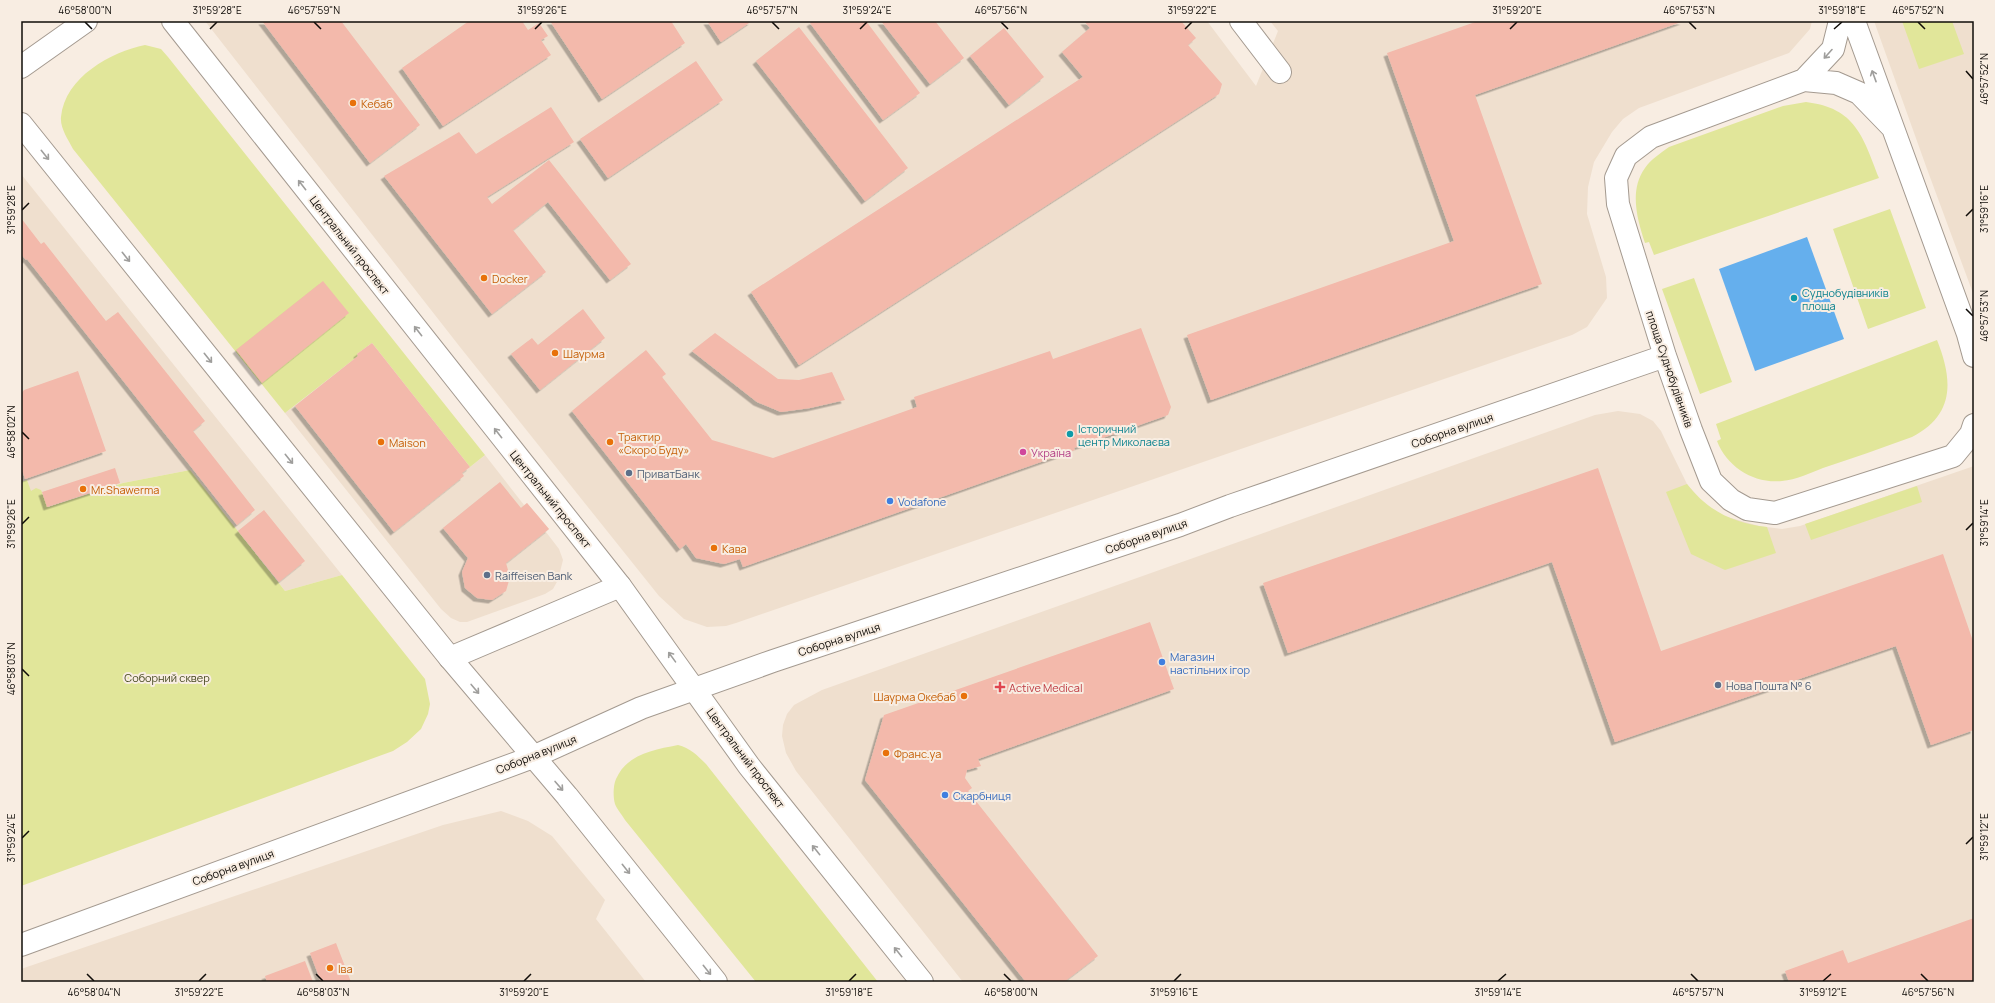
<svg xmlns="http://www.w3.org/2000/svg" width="1995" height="1003" font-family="Manrope,sans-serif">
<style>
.built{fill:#efdfce}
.green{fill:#e1e69a}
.water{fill:#65afed}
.building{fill:#f3b9ab;filter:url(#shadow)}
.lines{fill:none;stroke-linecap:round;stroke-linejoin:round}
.minor-casing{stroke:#a49a90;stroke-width:24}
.major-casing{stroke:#a49a90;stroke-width:24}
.minor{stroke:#fff;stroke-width:22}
.major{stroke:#fff;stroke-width:22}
.oneway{stroke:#9f9e9c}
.ticks{fill:none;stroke:#0f0c08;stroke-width:1.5}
.food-dot{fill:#e8710a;stroke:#f8ede2;stroke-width:1.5}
.culture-dot{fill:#0f9aa8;stroke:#f8ede2;stroke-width:1.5}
.hotel-dot{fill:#d1479c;stroke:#f8ede2;stroke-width:1.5}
.service-dot{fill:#5c6f8a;stroke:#f8ede2;stroke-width:1.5}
.shop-dot{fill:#3f7fe0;stroke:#f8ede2;stroke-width:1.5}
.health-dot{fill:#e0444e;stroke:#f8ede2;stroke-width:1.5}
.labels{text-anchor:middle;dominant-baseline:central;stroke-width:4;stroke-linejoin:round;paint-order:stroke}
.food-label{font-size:11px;fill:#c56008;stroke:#f8ede2;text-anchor:start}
.street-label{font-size:11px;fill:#0f0c08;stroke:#f8ede2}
.culture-label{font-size:11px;fill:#0d838f;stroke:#f8ede2;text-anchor:start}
.hotel-label{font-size:11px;fill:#b23c85;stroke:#f8ede2;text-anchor:start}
.service-label{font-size:11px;fill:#4e5e75;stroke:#f8ede2;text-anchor:start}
.shop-label{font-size:11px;fill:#366cbe;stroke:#f8ede2;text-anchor:start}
.park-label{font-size:11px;fill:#43451d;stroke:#f8ede2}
.health-label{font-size:11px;fill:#be3a42;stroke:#f8ede2;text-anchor:start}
.neatline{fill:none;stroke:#0f0c08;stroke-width:1.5}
.ticks-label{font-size:10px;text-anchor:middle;fill:#0f0c08}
</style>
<defs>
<filter id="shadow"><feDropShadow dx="-3.5" dy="3.5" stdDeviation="0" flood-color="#0004"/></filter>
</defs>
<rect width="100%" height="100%" fill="#f8ede2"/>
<path class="built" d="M205,21H1207L1256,86L1278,31L1270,21H1812L1810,29L1789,53L1639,108L1623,119L1612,132L1594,162L1588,187L1587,214L1606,277L1607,298L1587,327L1572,335L736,623L726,626L707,627L684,619L659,596L460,347Z
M1874,21H1974V296L1927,169Z
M21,174L342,575L285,591L190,470L123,483L47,507L42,492L30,491L27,480L21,482Z
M372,343L470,467L485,455L524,505L527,503L549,529L546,532L559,549L563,560L558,580L553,589L545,594L467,622H460L451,618L441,609L285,413L358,356L357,354Z
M1618,411L1640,414L1653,421L1661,431L1687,484L1704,504L1724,516L1759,526L1782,529L1800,526L1974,466V982H963L796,771L786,753L782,736L783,725L787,714L794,705L822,690L1595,415Z
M501,811L528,821L552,836L605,900L596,919L646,982H21V969L443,825Z"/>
<path class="green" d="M1902,21H1952L1964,54L1919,69Z
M145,45L161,49L168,57L485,455L470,467L372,343L357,354L358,356L285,413L73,149C68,139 60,128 61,117C65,77 111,52 145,45Z
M1806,102C1856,108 1863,137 1879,178L1654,255L1649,242L1645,243C1637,219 1629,190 1645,168C1651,159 1661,153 1669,147L1783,106Z
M1890,209L1926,308L1868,329L1833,229Z
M1694,278L1732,382L1700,394L1662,289Z
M1937,340C1953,380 1955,415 1912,437C1882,448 1853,458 1823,468C1810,473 1796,480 1782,481C1754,484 1727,467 1717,441L1721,439L1716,424Z
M190,470L285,591L342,575L425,679L430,704L428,714L421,729L407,742L393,751L21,886V482L27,480L31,491L36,488L41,490L48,507L123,483Z
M1687,484C1708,511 1733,523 1767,527L1776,553L1725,570L1691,554L1666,492Z
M1917,486L1922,502L1811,540L1805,524Z
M678,745C690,748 697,755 706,764L878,982H756L625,820C622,815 617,809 615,804C613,797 613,786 616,779C627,754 653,750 678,745Z"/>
<path class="water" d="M1807,237L1844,339L1755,371L1719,269Z"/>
<path class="building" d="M262,21H341L420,125L370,163Z
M469,21H522L528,30L539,23L548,36L541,40L551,55L443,126L402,68Z
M550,21H671L685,43L602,99Z
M707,21H752L721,42Z
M813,21H866L920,93L883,120L810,23Z
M881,21H935L964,58L930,84Z
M1084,21H1181L1196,38L1188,45L1222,84L1219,94L799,365L751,292L1083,77L1062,52L1090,28Z
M1478,21H1684L1475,95L1542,284L1211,400L1187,335L1454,241L1387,53Z
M799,27L908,168L865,201L756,61Z
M1004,28L1044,77L1009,105L970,56Z
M696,61L723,100L608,178L580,139Z
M551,107L574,142L487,197L492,204L549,160L631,264L610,280L548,202L513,230L546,272L492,314L384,176L459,132L476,154Z
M21,218L41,244L44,242L106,321L118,312L205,421L193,431L255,510L237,525L27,259L26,260L21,254Z
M323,281L349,313L262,383L236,350Z
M583,309L605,338L540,390L511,354L532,338L538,345Z
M1141,328L1171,407L1168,415L1074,448L1075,450L743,567L740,559L724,564L696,558L686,544L680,549L572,411L646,350L666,374L662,377L712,440L773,458L917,407L914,397L1050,351L1053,359Z
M715,333L778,379L799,380L832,372L845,400L810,408L781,412L757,402L692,351Z
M372,343L470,467L462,473L464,476L394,532L295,406L358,356L357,354Z
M78,371L106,451L25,479L21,466V394L24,390Z
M115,468L120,483L47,507L42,492Z
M1598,468L1661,651L1943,554L1974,644V730L1931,745L1896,646L1615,742L1552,562L1288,653L1263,583Z
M500,482L521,508L527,503L549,529L506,563L510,577L506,591L492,600L477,598L465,588L462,572L468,558L443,528Z
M264,510L305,561L279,582L238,531Z
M1150,622L1174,689L978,759L981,766L967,770L965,778L972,788L968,791L1098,956L1064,982H1026L865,780L884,715Z
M1974,918V982H1789L1785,971L1843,950L1848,963Z
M336,943L351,982H321L310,953Z
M305,961L313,982H267L265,976Z"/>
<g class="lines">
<g class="minor-casing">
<path id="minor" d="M1241,21L1280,72
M1854,21L1968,334L1974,356
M21,67L86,21
M1804,80L1833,49L1840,21
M1891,126L1859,93L1836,83L1804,80L1651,137L1626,156L1616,178L1618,204L1665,356L1691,430L1711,481L1731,500L1747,509L1775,513L1953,456L1971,434L1974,425
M450,658L620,586
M21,945L533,757L641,708L773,661L1180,525L1230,506L1665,356"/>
</g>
<g class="major-casing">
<path id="major" d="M173,21L620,586L749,766L922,982
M21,124L450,658L567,796L716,982"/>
</g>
<use href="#minor" class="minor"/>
<use href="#major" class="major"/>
</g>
<defs><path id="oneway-shaft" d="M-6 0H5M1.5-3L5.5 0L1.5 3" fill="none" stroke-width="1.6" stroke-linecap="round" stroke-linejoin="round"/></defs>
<g class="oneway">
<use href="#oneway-shaft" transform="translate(1828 54) rotate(132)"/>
<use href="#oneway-shaft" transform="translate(1874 76) rotate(-110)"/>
<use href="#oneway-shaft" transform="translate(45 155) rotate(51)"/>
<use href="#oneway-shaft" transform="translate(302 185) rotate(-128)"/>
<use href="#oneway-shaft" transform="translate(126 257) rotate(51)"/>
<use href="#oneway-shaft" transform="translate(418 331) rotate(-128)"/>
<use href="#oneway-shaft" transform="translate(208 358) rotate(51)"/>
<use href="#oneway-shaft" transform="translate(498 433) rotate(-128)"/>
<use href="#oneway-shaft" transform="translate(289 459) rotate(51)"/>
<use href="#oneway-shaft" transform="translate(672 657) rotate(-126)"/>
<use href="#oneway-shaft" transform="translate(475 689) rotate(50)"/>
<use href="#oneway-shaft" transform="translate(559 786) rotate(49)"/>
<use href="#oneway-shaft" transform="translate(816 850) rotate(-129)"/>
<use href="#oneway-shaft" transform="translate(626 869) rotate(51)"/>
<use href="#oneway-shaft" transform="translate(898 952) rotate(-129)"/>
<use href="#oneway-shaft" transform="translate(707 970) rotate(51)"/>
</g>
<path class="ticks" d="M85,22L92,29M314,22L321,29M772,22L779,29M1001,22L1008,29M1689,22L1696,29M1918,22L1925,29M210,29L217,22M535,29L542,22M860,29L867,22M1185,29L1192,22M1510,29L1517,22M1834,29L1842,22M1966,71L1973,79M22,210L29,203M1966,216L1973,209M1966,309L1973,316M22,432L29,439M22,524L29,517M1966,530L1973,523M22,669L29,676M22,838L29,831M1966,844L1973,837M87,974L94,981M316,974L323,981M1004,974L1011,981M1691,974L1698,981M1921,974L1928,981M199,981L206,974M524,981L531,974M849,981L856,974M1174,981L1181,974M1498,981L1506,974M1823,981L1831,974"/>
<g class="food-dot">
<circle cx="353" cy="103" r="4"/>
<circle cx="484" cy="278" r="4"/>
<circle cx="555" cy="353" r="4"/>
<circle cx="381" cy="442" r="4"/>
<circle cx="610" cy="442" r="4"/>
<circle cx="83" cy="489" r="4"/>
<circle cx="714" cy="548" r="4"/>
<circle cx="964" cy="696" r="4"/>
<circle cx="886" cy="753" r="4"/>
<circle cx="330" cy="968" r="4"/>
</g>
<g class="culture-dot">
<circle cx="1794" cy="298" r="4"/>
<circle cx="1070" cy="434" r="4"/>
</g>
<circle class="hotel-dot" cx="1023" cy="452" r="4"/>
<g class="service-dot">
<circle cx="629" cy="473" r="4"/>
<circle cx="487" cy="575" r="4"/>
<circle cx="1718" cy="685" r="4"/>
</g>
<g class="shop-dot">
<circle cx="890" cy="501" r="4"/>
<circle cx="1162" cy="662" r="4"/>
<circle cx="945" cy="795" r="4"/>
</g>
<path class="health-dot" d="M998 681h4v4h4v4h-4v4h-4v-4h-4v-4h4z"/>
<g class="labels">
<g class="food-label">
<text x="361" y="103">Кебаб</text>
<text x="492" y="278">Docker</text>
<text x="563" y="353">Шаурма</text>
<text x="618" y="436">Трактир<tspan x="618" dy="13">«Скоро Буду»</tspan></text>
<text x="389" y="442">Maison</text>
<text x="91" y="489">Mr.Shawerma</text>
<text x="722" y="548">Кава</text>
<text x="956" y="696" text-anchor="end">Шаурма Окебаб</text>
<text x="894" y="753">Франс.уа</text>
<text x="338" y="968">Іва</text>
</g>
<g class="street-label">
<text transform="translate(350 245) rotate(52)">Центральний проспект</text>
<text transform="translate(1670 369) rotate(71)">площа Суднобудівників</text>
<text transform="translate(1452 430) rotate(-19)">Соборна вулиця</text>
<text transform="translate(551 499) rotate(51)">Центральний проспект</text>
<text transform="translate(1146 536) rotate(-19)">Соборна вулиця</text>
<text transform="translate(839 639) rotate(-18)">Соборна вулиця</text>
<text transform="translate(536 754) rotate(-22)">Соборна вулиця</text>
<text transform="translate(746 758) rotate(53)">Центральний проспект</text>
<text transform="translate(233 867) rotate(-20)">Соборна вулиця</text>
</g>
<g class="culture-label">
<text x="1802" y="292">Суднобудівників<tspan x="1802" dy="13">площа</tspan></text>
<text x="1078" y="428">Історичний<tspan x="1078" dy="13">центр Миколаєва</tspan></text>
</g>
<g class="hotel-label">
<text x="1031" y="452">Україна</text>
</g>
<g class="service-label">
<text x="637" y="473">ПриватБанк</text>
<text x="495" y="575">Raiffeisen Bank</text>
<text x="1726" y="685">Нова Пошта № 6</text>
</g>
<g class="shop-label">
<text x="898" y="501">Vodafone</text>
<text x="1170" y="656">Магазин<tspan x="1170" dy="13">настільних ігор</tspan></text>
<text x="953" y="795">Скарбниця</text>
</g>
<g class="park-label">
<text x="167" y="677">Соборний сквер</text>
</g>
<g class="health-label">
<text x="1009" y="687">Active Medical</text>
</g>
</g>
<rect width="1995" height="1003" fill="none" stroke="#f8ede2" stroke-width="44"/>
<rect x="22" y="22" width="1951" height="959" class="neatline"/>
<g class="ticks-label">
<text x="85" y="14">46°58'00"N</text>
<text x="217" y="14">31°59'28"E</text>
<text x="314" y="14">46°57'59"N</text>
<text x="542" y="14">31°59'26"E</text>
<text x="772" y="14">46°57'57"N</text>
<text x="867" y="14">31°59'24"E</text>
<text x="1001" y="14">46°57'56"N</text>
<text x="1192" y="14">31°59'22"E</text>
<text x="1517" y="14">31°59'20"E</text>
<text x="1689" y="14">46°57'53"N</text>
<text x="1842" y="14">31°59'18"E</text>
<text x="1918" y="14">46°57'52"N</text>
<text transform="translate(1984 79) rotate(-90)" y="4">46°57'52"N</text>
<text transform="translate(1984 209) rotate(-90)" y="4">31°59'16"E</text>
<text transform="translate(11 210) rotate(-90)" y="4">31°59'28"E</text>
<text transform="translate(1984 316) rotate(-90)" y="4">46°57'53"N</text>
<text transform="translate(11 432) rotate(-90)" y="4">46°58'02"N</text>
<text transform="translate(1984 523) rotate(-90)" y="4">31°59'14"E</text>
<text transform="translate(11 524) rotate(-90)" y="4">31°59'26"E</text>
<text transform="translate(11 669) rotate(-90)" y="4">46°58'03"N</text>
<text transform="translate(1984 837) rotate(-90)" y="4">31°59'12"E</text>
<text transform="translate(11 838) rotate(-90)" y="4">31°59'24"E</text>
<text x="94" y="996">46°58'04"N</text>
<text x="199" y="996">31°59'22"E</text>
<text x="323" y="996">46°58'03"N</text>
<text x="524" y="996">31°59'20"E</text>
<text x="849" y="996">31°59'18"E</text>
<text x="1011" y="996">46°58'00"N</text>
<text x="1174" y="996">31°59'16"E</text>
<text x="1498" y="996">31°59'14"E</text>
<text x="1698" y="996">46°57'57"N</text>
<text x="1823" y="996">31°59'12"E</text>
<text x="1928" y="996">46°57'56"N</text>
</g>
</svg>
